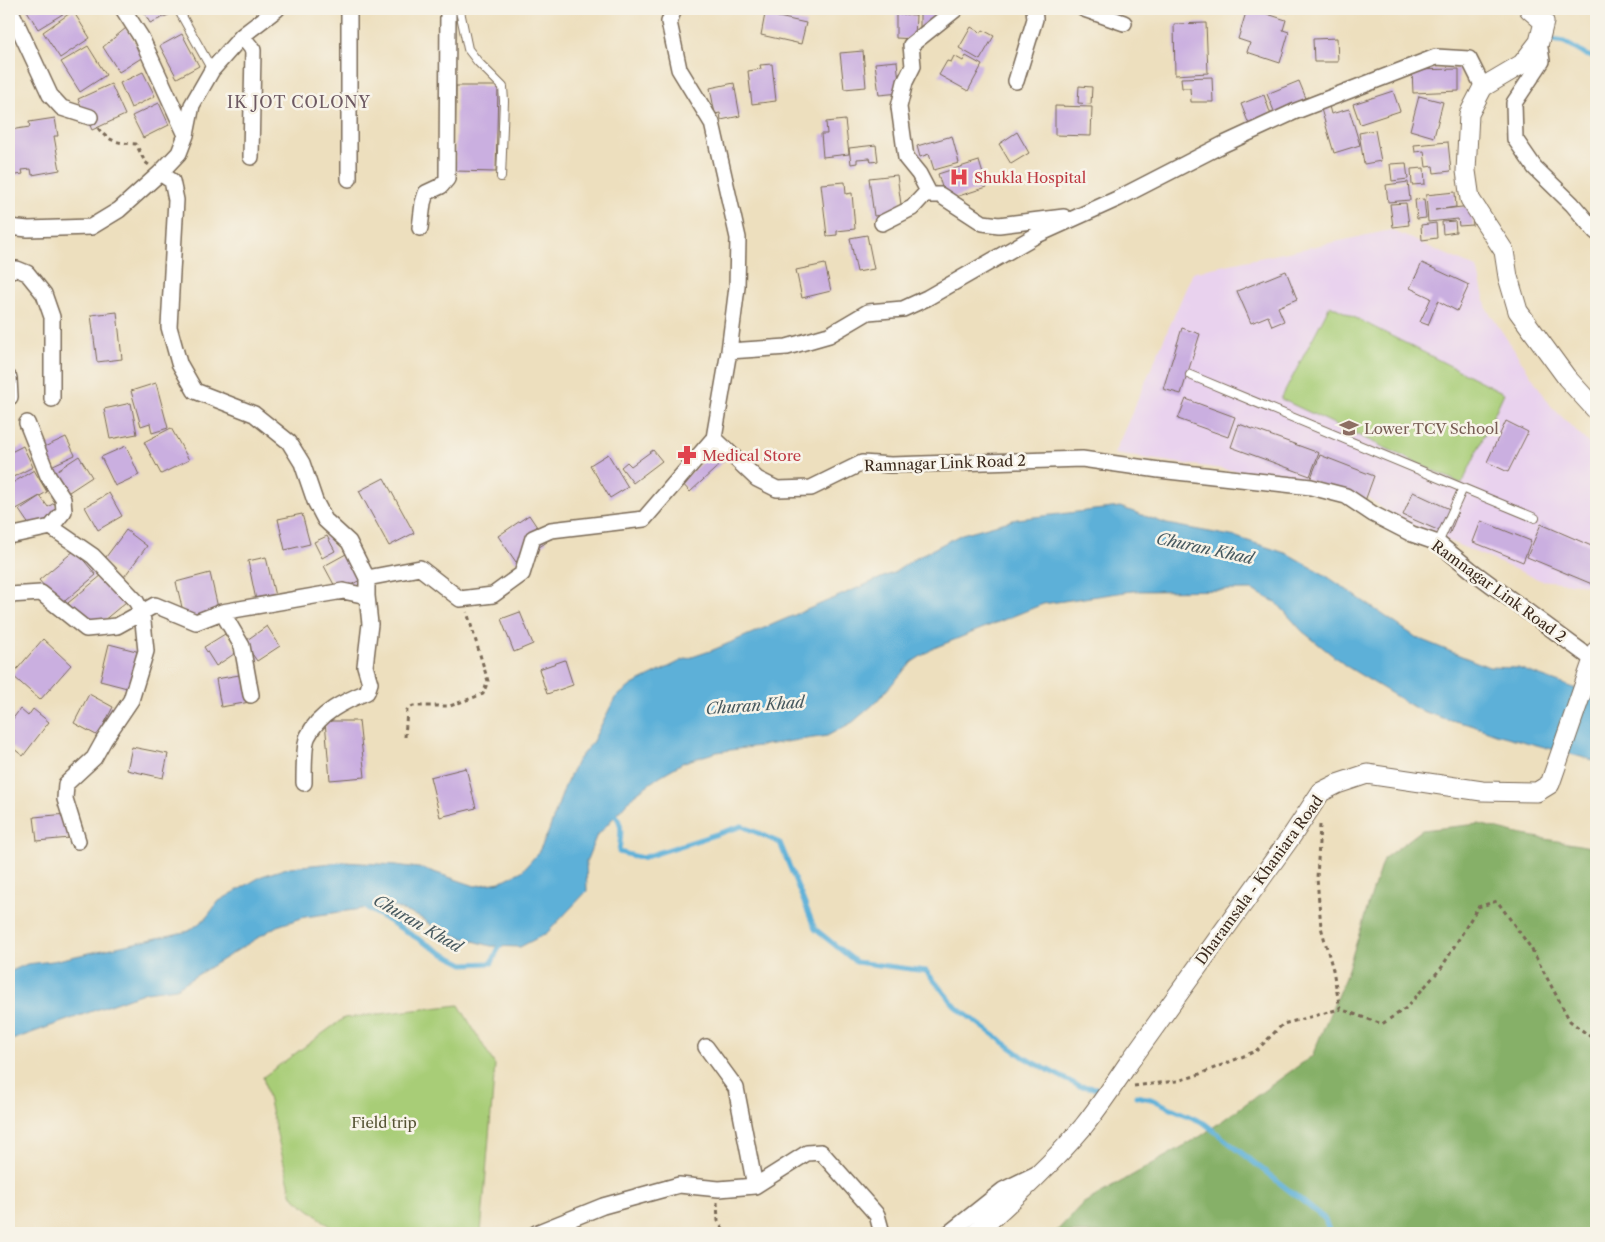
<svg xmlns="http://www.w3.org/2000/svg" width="1605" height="1242" font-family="'Libre Caslon Text',serif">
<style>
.built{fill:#e9d2ee}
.green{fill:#a8cd77;stroke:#727c4a}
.forest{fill:#86b068;stroke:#606d43}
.water{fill:#5db0d8;stroke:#4c6d7b}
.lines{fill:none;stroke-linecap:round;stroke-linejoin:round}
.stream{stroke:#5db0d8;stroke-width:5}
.building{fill:#caafe0}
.service-casing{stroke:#796956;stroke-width:10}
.minor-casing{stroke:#796956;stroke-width:18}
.tertiary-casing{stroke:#796956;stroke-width:21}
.path{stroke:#796956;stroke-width:3;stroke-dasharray:4 4;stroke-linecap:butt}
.service{stroke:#fff;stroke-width:8}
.minor{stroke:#fff;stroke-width:15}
.tertiary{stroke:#fff;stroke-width:19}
.labels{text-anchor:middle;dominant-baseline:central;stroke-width:5;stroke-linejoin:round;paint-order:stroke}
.health-label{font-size:15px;fill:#be3a42;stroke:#f7f3e8;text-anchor:start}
.education-label{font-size:15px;fill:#785e54;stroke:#f7f3e8;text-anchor:start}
.street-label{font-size:15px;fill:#3b2a1e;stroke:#f7f3e8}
.park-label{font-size:15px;fill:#565334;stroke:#f7f3e8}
.neighbourhood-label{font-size:16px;letter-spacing:1px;fill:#6d5962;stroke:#f7f3e8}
.water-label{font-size:16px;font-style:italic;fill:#47595f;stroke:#f7f3e8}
</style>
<rect width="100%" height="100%" fill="#f7f3e8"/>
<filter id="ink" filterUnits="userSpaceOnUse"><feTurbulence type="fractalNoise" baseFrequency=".02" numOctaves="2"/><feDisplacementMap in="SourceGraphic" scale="10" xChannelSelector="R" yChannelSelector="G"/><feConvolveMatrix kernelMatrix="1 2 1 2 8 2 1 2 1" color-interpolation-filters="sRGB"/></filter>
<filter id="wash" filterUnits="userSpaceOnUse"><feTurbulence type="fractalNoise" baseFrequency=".0096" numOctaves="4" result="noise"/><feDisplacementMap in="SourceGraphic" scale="20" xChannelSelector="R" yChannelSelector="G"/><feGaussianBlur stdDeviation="1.12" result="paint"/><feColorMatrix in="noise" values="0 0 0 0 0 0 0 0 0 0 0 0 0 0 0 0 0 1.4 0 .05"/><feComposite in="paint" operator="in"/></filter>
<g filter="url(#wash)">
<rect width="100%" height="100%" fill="#eddfbe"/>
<path class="built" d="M1391,230L1477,268L1487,309L1551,406L1596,451V565L1588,585L1540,580L1398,519L1366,496L1339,485L1114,454L1193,272Z"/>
<path class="green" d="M1330,305L1504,393L1462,484L1281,399Z
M459,1005L495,1065L481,1233H339L292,1196L263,1077L344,1018Z"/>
<path class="forest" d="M1479,824L1518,834L1596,848V1233H1055L1082,1204L1201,1136L1312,1056L1346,975L1383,859L1422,830Z"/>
<path class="water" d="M1120,507L1167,524L1236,537L1288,554L1325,575L1417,638L1489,667L1518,668L1596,696V761L1496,734L1471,725L1442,718L1417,709L1346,666L1302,631L1277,603L1252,590L1132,591L1043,604L934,648L912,662L874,704L853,722L827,736L717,752L684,762L660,776L634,795L596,837L586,862L587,891L547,933L520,947L491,946L442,932L419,917L394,907L361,909L305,917L277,926L176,988L146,992L9,1041V972L27,964L53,961L189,931L206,918L219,901L262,876L290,867L344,862L396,865L425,869L475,886L500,882L522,871L538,853L548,833L565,786L577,761L593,741L615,698L632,685L683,660L713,650L895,572L914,559L962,534L1017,519Z"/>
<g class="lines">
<path class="stream" d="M1546,39L1564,42L1586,55L1596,58
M609,812C626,818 620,839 619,852L642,858L742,826L780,843L815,929L856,962L926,971L957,1008L1025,1058L1079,1086L1096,1088
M364,906L440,952L464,964L492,963L501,942
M1136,1096L1151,1099L1204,1123L1325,1219L1330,1233"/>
</g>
<g id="blocks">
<path class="building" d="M26,9H64L66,12L38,29Z
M142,9H171L173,13L150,23Z
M782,9H802L801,14Z
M912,9H942V20L920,29V11H912Z
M1247,9H1252L1286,20L1283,30L1289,32L1280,63L1247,52L1250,43L1238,39Z
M1276,9H1289L1288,13Z
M73,11L90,38L60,58L43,32Z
M765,14L806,23L801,44L761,35Z
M896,14L916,15L915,39L896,38Z
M1206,23L1208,73L1175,75L1174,24Z
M971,27L981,33L983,30L994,36L980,60L959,48Z
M126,28L143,57L119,72L103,47Z
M182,34L199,66L177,78L160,46Z
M1337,38L1338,62H1314L1313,39Z
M88,46L106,75L80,92L61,62Z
M863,51L866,87L844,89L840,53Z
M954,56L963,61L966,56L982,65L968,91L939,75L947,61L951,62Z
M897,61L900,93L879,95L875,63Z
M772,64L776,101L752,104L748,71L761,69L760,65Z
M1459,69V91L1413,93L1412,70Z
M143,72L155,96L131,108L120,83Z
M1212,77L1213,102H1191L1190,88H1182L1181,78Z
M1299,81L1308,103L1276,116L1267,94Z
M734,83L740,116L721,120L720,113L715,114L710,88Z
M111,84L125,115L92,130L78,99Z
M456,86H498L496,172L455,171Z
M1079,86L1092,87L1091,104L1078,103Z
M1393,91L1400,111L1360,124L1353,104Z
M1264,95L1272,118L1250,127L1241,104Z
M1419,96L1443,102L1434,137L1410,130Z
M159,103L169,125L143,138L132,116Z
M1055,106L1092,107L1091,136L1055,135Z
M1329,106L1331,114L1349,109L1360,145L1334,153L1321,109Z
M55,118L58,136H54L60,170L32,175L31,169L22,170L23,174L9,176V130L30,127L29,122Z
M845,120L849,154L823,157L821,134H827L826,122Z
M1375,130L1381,161L1364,164L1359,133Z
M1017,132L1029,153L1011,164L999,144Z
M952,136L959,163L934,170L929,154L920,157L917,146Z
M1448,142L1451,171L1434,173L1433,166L1426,167L1424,151L1415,152L1414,145Z
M876,145L878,161L871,162L870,158L857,159V163L851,164L849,148Z
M979,161L987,187L946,200L938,174Z
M1406,163L1408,179L1392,181L1390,164Z
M1424,168L1425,184L1412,185L1411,169Z
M897,175L902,212L874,216L869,178Z
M845,182L846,194L852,193L855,229L837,231V235L827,236L821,184Z
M1408,182L1410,200L1388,202L1386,185Z
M1455,192L1456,207L1435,210L1471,206L1473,225L1459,226L1458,219L1428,222L1426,195Z
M1424,199L1426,218L1417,219L1415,200Z
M1406,203L1409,225L1393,227L1390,204Z
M1455,221L1456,232L1443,234L1442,222Z
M1436,223L1437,238L1422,240L1421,225Z
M867,235L874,269L857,272L850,238Z
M1422,263L1469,285L1457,311L1438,301L1428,325L1420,322L1431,298L1410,288Z
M825,264L831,291L802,298L796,270Z
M1286,271L1297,299L1278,307L1284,321L1272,326L1268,316L1251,323L1237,291Z
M117,312L122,359L97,362L91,315Z
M1182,328L1200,334L1181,394L1163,389Z
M156,383L168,428L152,433L150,423L141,426L131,391Z
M1186,399L1235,417L1228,437L1178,419Z
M131,403L137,434L110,439L104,409Z
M1506,421L1528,432L1508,472L1487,462Z
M1239,424L1319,453L1310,476L1231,447Z
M171,428L189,460L161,474L144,442Z
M66,437L75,455L51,466L42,448Z
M23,446L33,467L9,479V453Z
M126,446L139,475L115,486L101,457Z
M716,449L726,459L690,492L681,482Z
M653,450L662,461L633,483L621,467L627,462L631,466Z
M608,454L628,487L610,498L590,465Z
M1320,455L1374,476L1365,501L1310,480Z
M79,456L92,477L66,494L53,473Z
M34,470L47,492L11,512L9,508V485Z
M384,478L414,533L389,546L359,491Z
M1413,492L1458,513L1449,535L1403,515Z
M109,493L122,516L98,530L85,507Z
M40,496L48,507L54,503L62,513L34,532L19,510Z
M302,514L310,544L285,550L278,519Z
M529,515L547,542L516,562L498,536Z
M1481,521L1531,541L1523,562L1473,542Z
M1541,524L1596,548V574L1592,584L1527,557Z
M126,530L147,546L124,577L103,561Z
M327,536L335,551L322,558L314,542Z
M75,550L96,575L60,605L39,580Z
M346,554L360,580L338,592L324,566Z
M266,557L275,596L256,600L248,561Z
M210,573L219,612L185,620L176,582Z
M102,575L126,602L91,631L68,603Z
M520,612L533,644L514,652L501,619Z
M267,626L280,646L257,661L244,642Z
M225,634L237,652L216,666L204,647Z
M43,639L71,665L40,700L12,675Z
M109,644L140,652L131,689L100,681Z
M565,660L573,685L547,694L539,669Z
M245,674L250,702L221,707L216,679Z
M89,694L113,707L98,736L74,723Z
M20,709L28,716L33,709L49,722L23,756L9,745V724Z
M325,721H359L365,777L330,780Z
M132,747L168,754L163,778L127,770Z
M466,768L476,808L440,817L430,777Z
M67,814L70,838L37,841L34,817Z"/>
</g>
</g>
<g filter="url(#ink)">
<use href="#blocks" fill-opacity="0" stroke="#796956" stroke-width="1"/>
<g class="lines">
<g class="service-casing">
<path id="service" d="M178,9L212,70
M458,9L460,11L468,49L478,62L503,87L504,101L501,177
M1190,375L1535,518
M1438,543L1463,488"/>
</g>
<g class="minor-casing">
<path id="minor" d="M10,9L50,95L62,108L90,117
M123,9L141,37L186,135
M349,9V179
M674,9L669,22L679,69L712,123L738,238L737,287L729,351L714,438L757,479L777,489L811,488L862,463L891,465L1082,459L1159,470L1311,487L1346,496L1373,514L1412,534L1438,543L1471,570L1592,659
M1084,9L1124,23
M242,36L253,50L251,157
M1539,42L1542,61L1514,103L1515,139L1535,168L1572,204L1596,232
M1016,81L1035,19L1034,9
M160,173L172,181L176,200L169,327L179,363L195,391L254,414L289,442L302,463L315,501L325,520L349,542L367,578
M930,195L919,174L906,158L899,107L905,82L913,66L911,45L956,9
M882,223L912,208L924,195H940L983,223L999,225L1064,217
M9,227L28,229L91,227L119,210L160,173L179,153L186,135L192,105L212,70L242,36L277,9
M420,228L423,203L426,193L441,186L447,179L448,9
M9,270L17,269L27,273L44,294L52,317V399
M729,351L787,347L829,335L868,312L903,309L927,298L1035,236L1117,199L1222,145L1296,111L1436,57L1469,59L1483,87
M9,378L10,397
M27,423L48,476L63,499L64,511L51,527
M9,536L51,527L93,556L136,601L142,612L146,651L131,700L104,740L94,758L66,784L65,799L78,841
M9,595L41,593L86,629L117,626L155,605L196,622L222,612L343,591L367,596V578L420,568L460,599L493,595L522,574L533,538L551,530L644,519L714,438
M222,612L242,646L251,695
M304,783C304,773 304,743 308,736C319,713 345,701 367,692L370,683L365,666L370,624L367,596
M706,1047L736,1088L755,1186
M536,1233L603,1206L679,1185L719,1189L755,1186L807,1153L821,1152L877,1215L882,1233
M949,1233L1003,1190L1034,1175"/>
</g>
<g class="tertiary-casing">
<path id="tertiary" d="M1529,9L1544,22L1539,42L1522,64L1483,87L1469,114L1466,171L1470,199L1504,251L1508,277L1518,311L1567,378L1596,410
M976,1233C1013,1199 1051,1165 1083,1127C1099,1107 1113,1086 1128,1064L1291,837L1321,792L1337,784L1367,774L1482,791L1537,792L1550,784L1596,651"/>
</g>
<path class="path" d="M98,128C108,142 119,143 136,144L145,162L149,165
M405,737L407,710L413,706H450L483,694L488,681L467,612
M1320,825L1317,878L1321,927L1333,970L1340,1009L1382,1024L1406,1008L1442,967L1478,907L1497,901L1531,948L1570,1021L1596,1041
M1134,1086L1177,1081L1195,1076L1256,1051L1283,1024L1340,1009
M717,1202L718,1221L726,1233"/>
<use href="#service" class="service"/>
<use href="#minor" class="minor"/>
<use href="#tertiary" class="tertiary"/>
</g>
</g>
<defs>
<g id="hospital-bare" transform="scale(1.5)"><path d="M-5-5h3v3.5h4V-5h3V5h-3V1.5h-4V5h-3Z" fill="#e0444e" stroke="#f7f3e8" stroke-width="2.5" paint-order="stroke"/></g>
<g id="school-bare" transform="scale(1.5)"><path d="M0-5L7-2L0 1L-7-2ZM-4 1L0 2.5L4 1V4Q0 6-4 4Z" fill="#8d6e63" stroke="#f7f3e8" stroke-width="2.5" paint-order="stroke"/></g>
<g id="pharmacy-bare" transform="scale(1.5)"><path d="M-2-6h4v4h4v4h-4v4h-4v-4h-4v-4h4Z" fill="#e0444e" stroke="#f7f3e8" stroke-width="2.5" paint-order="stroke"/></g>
</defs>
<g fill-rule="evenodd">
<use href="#hospital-bare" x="959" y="177"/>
<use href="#school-bare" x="1349" y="428"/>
<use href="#pharmacy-bare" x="687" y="455"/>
</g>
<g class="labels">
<g class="health-label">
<text x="974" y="177">Shukla Hospital</text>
<text x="702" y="455">Medical Store</text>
</g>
<g class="education-label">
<text x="1364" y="428">Lower TCV School</text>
</g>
<g class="street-label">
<text transform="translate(945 463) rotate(-2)">Ramnagar Link Road 2</text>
<text transform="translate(1499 591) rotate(36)">Ramnagar Link Road 2</text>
<text transform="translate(1259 880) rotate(-54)">Dharamsala - Khaniara Road</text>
</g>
<g class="park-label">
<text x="384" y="1122">Field trip</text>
</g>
<g class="neighbourhood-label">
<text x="299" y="102">IK JOT COLONY</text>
</g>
<g class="water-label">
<text transform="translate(1205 548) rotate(12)">Churan Khad</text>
<text transform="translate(755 705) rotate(-4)">Churan Khad</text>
<text transform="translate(418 923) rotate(30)">Churan Khad</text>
</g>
</g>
<rect width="1605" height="1242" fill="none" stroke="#f7f3e8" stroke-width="30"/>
</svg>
